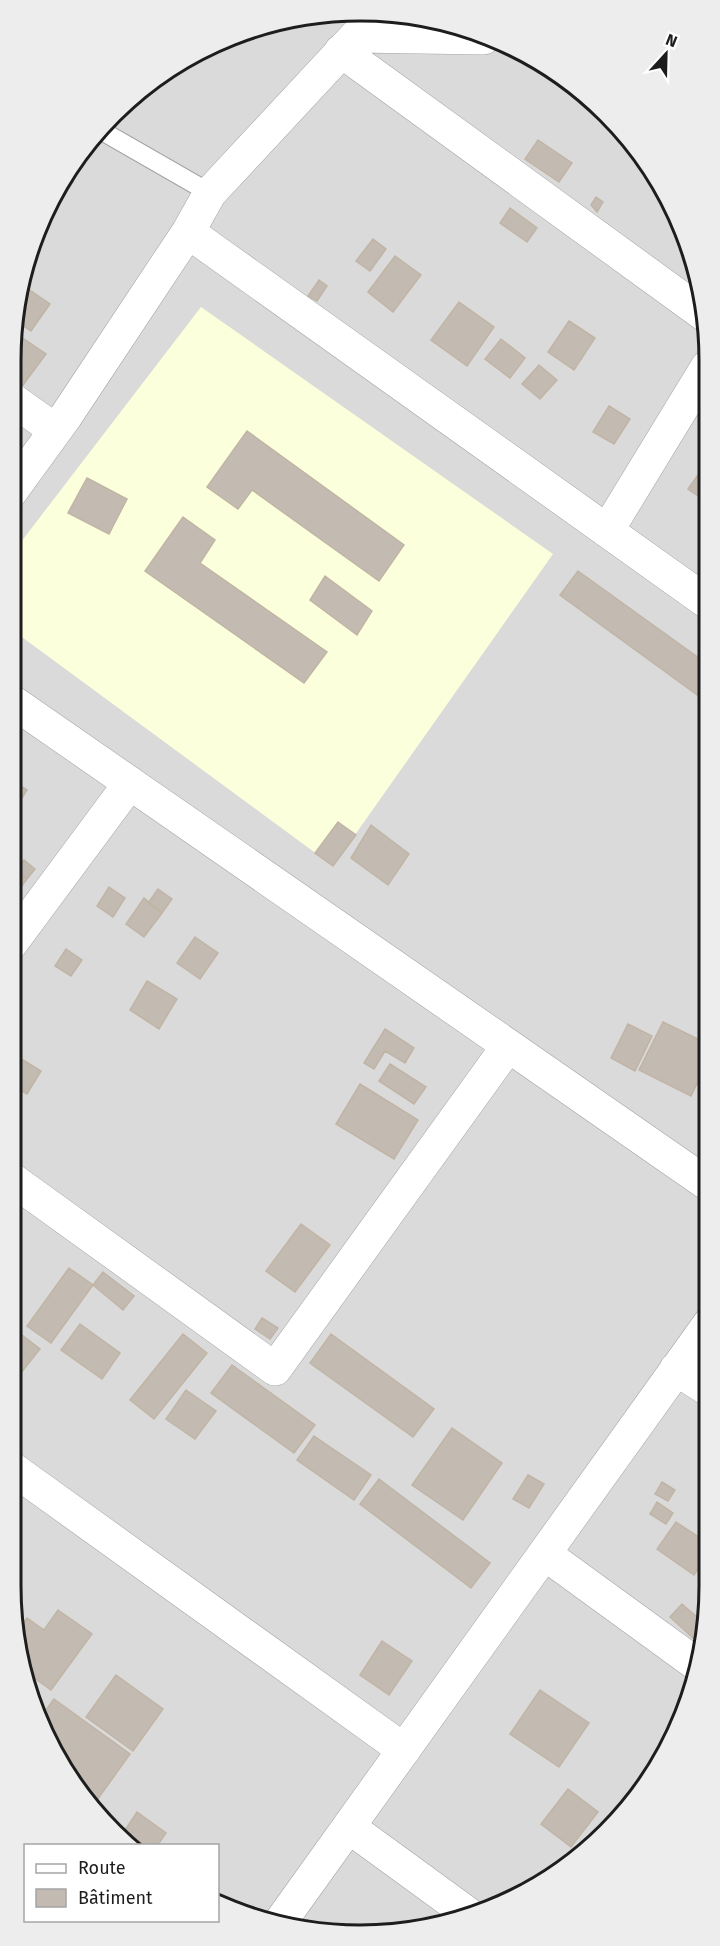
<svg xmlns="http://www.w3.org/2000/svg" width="720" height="1946" font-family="'Fira Sans',sans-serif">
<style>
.residential{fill:#dbdada}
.education{fill:#fbffdb}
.building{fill:#c3bbb2;stroke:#c0b4a5;stroke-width:1.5}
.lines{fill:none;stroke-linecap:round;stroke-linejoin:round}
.lane-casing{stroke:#a4a4a4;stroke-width:20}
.street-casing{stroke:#a4a4a4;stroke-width:34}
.lane{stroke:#fff;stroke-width:18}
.street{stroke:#fff;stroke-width:33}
.rim{fill:none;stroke:#1d1d1d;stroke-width:3}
</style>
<rect width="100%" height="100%" fill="#efece3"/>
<path class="residential" d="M315,13L451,23L554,69L623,130L674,206L706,314L709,1586L697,1677L637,1798L554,1877L429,1929L314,1932L218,1900V1846L133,1845L97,1816L29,1699L10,1586V360L23,269L83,147L186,57Z"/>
<path class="education" d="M201,307L553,554L333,866L11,629V555Z"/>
<path class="building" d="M538,140L572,163L559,182L525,159Z
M68,178L73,182L63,197L59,195Z
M596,197L603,202L597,212L591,205Z
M510,208L537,228L527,242L500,223Z
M373,239L386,249L370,271L356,261Z
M395,256L421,275L393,312L368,292Z
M319,280L327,286L317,301L308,296Z
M21,284L50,304L31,331L16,321Z
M459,302L494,327L467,366L431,340Z
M569,321L595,338L574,370L548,352Z
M18,335L46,354L23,385L10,377L13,343Z
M501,339L525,358L510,378L485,359Z
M539,365L557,380L540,399L522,384Z
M609,406L630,419L614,444L593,432Z
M247,431L404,545L379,581L252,490L238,509L207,487Z
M707,462V502L688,489Z
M87,478L127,499L109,534L68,513Z
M183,517L215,540L200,563L327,652L304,683L145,571Z
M578,571L707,664V702L560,595Z
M325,576L372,611L357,635L310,600Z
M12,780L27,790L18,804L10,800Z
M338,822L356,835L333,866L315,853Z
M371,825L409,854L388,885L351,858Z
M24,860L35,869L27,879L16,871Z
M10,866L27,879L10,902Z
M109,887L125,898L113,917L97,906Z
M158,889L172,899L162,913L148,903Z
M144,898L162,913L144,937L126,924Z
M195,937L218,953L200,979L177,963Z
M66,949L82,960L71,976L55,966Z
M147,981L177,999L159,1029L130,1010Z
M663,1022L708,1044V1061L691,1096L639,1070Z
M628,1024L652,1036L635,1071L611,1058Z
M385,1029L414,1048L405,1063L385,1051L374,1069L364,1063Z
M10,1052L41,1071L27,1094L15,1087L10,1094Z
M390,1064L426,1087L414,1104L379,1081Z
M360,1084L418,1120L394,1159L336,1124Z
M301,1224L330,1245L295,1292L266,1271Z
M69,1268L93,1285L51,1343L27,1326Z
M103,1272L134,1296L123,1310L93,1285Z
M262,1318L278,1328L270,1339L255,1329Z
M80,1324L120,1353L102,1379L61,1350Z
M10,1326L40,1349L13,1383L10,1381Z
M183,1334L207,1353L154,1419L130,1400Z
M331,1334L434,1409L413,1437L310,1363Z
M232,1365L315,1425L294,1453L211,1393Z
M186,1390L216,1411L195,1439L166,1419Z
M452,1428L502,1463L463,1520L412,1485Z
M314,1436L371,1475L354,1500L297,1460Z
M528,1475L544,1484L529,1508L513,1499Z
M379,1479L490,1563L471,1588L360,1504Z
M662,1482L675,1490L668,1501L655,1494Z
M657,1502L673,1513L666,1524L650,1514Z
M676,1522L709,1544V1553L694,1575L657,1549Z
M682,1604L705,1624L704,1628L694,1639L670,1617Z
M58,1610L92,1634L51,1690L25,1671L18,1630L27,1618L44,1630Z
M382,1641L412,1661L389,1695L360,1675Z
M116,1675L163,1709L133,1751L86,1717Z
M540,1690L589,1723L559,1767L510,1734Z
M54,1699L130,1754L92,1807L40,1718Z
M568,1789L598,1812L571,1847L541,1824Z
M137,1812L166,1833L157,1846H133L121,1836Z
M607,1817L613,1822L580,1852Z"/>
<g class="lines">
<g class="lane-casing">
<path id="lane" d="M102,131L210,193"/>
</g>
<g class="street-casing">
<path id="street" d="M341,51L706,316
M188,232L707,602
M10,398L55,430
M10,493L66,416L188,232L210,193L356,36L484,38
M607,531L707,367
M10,700L709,1185
M10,945L130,783
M10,1178L275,1369L508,1046
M676,1369L709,1390
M10,1467L404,1750
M545,1554L699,1666
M349,1827L467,1913
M281,1921L709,1324"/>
</g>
<use href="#lane" class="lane"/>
<use href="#street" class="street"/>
</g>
<path d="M0 0H720V1946H0ZM360 21H360A339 339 0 0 1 699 360V1586A339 339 0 0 1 360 1925H360A339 339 0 0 1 21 1586V360A339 339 0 0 1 360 21Z" fill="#ededed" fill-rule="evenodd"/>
<path class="rim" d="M360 21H360A339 339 0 0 1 699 360V1586A339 339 0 0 1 360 1925H360A339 339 0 0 1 21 1586V360A339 339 0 0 1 360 21Z"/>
<rect x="24" y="1844" width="195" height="78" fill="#ffffff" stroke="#a5a5a5" stroke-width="1.5"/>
<rect x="36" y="1864" width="30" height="9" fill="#ffffff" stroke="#a5a5a5" stroke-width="1.5"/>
<text x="78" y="1874" font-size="18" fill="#1d1d1d">Route</text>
<rect x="36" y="1889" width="30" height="18" fill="#c3bbb2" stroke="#a5a5a5" stroke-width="1.5"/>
<text x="78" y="1904" font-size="18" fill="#1d1d1d">Bâtiment</text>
<g transform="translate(666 54) rotate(22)" stroke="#ffffff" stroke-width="4.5" paint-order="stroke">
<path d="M0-4.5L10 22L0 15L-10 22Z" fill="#1d1d1d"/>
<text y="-9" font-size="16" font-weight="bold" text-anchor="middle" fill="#1d1d1d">N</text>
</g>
</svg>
